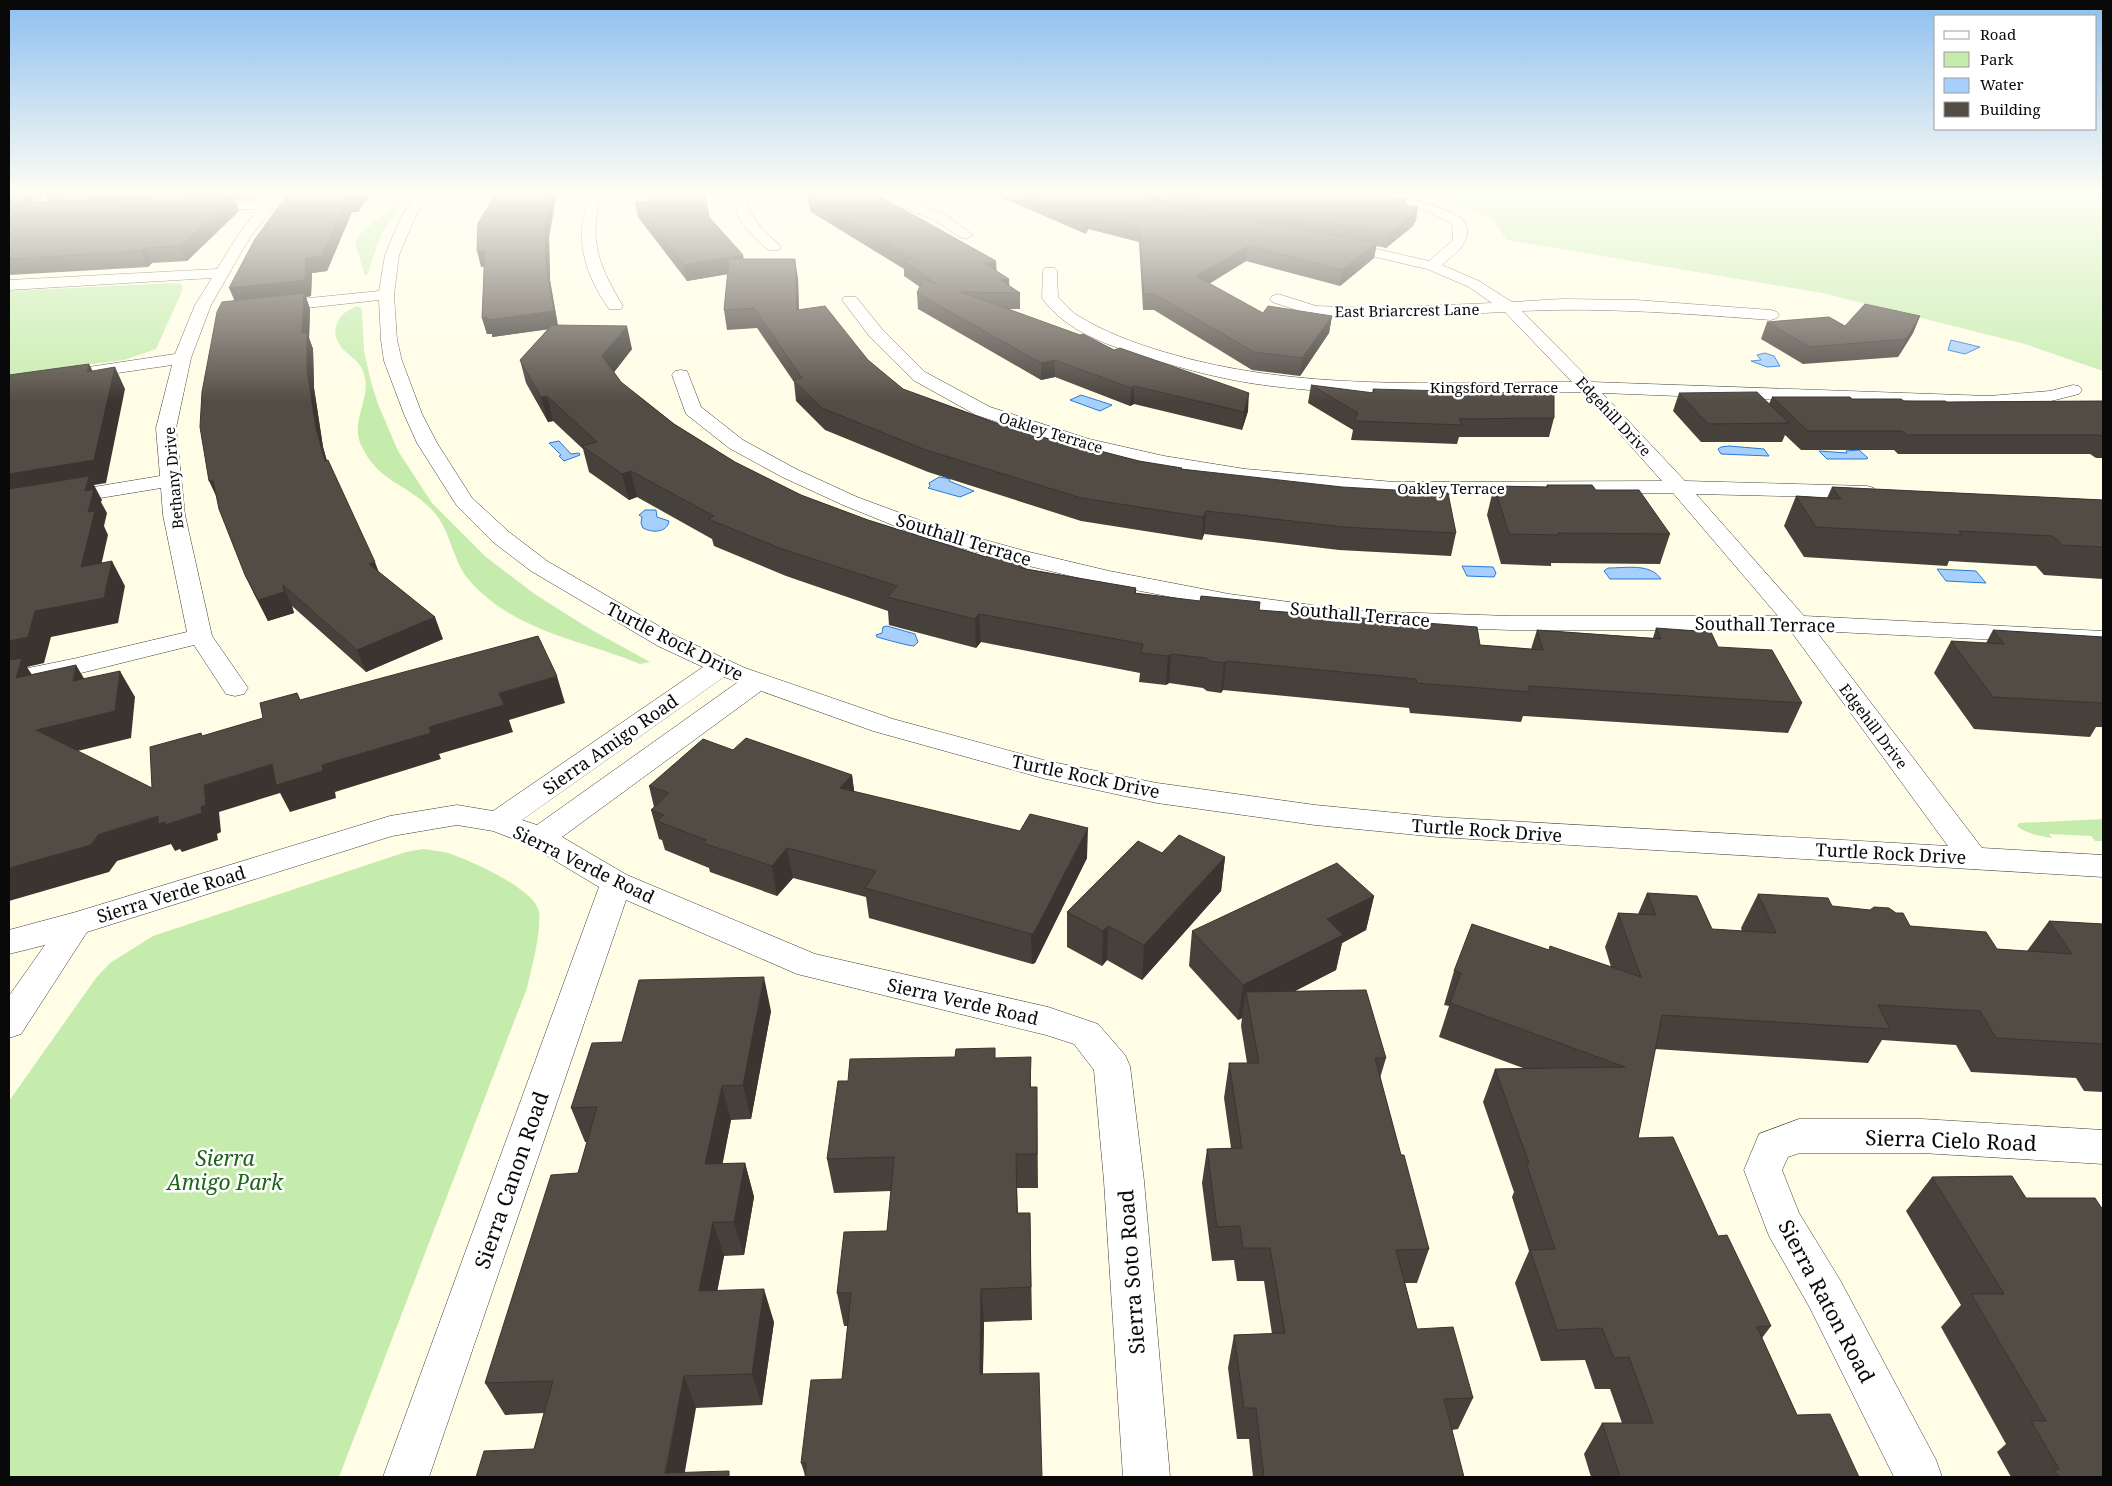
<svg xmlns="http://www.w3.org/2000/svg" width="2112" height="1486" font-family="'Noto Serif',serif">
<style>
.green{fill:#c5ecad}
.water{fill:#a6d0fb;stroke:#277ad8}
.lines{fill:none;stroke-linecap:round;stroke-linejoin:round}
.minor-casing{stroke:#3c3c3c;stroke-width:1}
.minor{fill:#fff;fill-rule:evenodd}
.wall{fill:#47413b}
.shaded-wall{fill:#3a3530}
.building{fill:#534c45;stroke:#3a3530}
.labels{text-anchor:middle;dominant-baseline:central;stroke-width:5;stroke-linejoin:round;paint-order:stroke}
.far-street-label{font-size:15px;fill:#090909;stroke:#fff}
.street-label{font-size:18px;fill:#090909;stroke:#fff}
.near-street-label{font-size:21px;fill:#090909;stroke:#fff}
.near-park-label{font-size:21px;font-style:italic;fill:#1c6516;stroke:#fff}
</style>
<rect width="100%" height="100%" fill="#fffde6"/>
<path class="green" d="M401,195H406L382,232L367,275L365,276L355,242C367,222 390,215 401,195Z
M1420,195H2103V371L2025,344L1822,293L1507,240L1493,220L1452,201Z
M173,283L181,284L183,289L156,349L124,360L9,375V291Z
M357,306L362,309L364,351L371,382L378,404L398,451L432,503L486,557L536,595L590,629L650,662L640,664C582,640 514,632 469,580C451,559 451,527 430,508C404,482 378,482 361,445C349,419 375,395 362,369C357,358 344,353 339,344C329,326 341,312 357,306Z
M2103,819V841H2095L2091,836L2049,834L2052,838C2041,836 2026,834 2017,826L2019,823Z
M422,849C431,850 440,851 448,853C469,860 536,889 539,912C541,934 532,966 527,988L339,1477H9V1101L96,978L110,963L153,936L406,852Z"/>
<path class="water" d="M1951,340L1980,347L1965,354L1948,350Z
M1765,353L1774,356L1780,366L1767,367L1751,361L1761,360L1757,355Z
M1081,395L1112,405L1100,411L1070,400Z
M559,441L571,454L579,453L580,455L564,461L559,456L561,455L549,443Z
M1729,446L1764,449L1769,456L1721,454L1718,449L1721,447Z
M1859,450L1868,458L1866,459H1827L1819,451L1847,453L1846,451Z
M939,477L950,479L949,481L974,491L960,497L928,488L930,486L929,483Z
M645,510H656L657,517L669,521C667,533 652,533 643,528L641,523L642,517L639,515Z
M1462,566L1493,567L1496,573L1494,577L1467,576Z
M1608,568C1627,568 1650,563 1661,579H1610L1604,571Z
M1937,569L1976,571L1986,583L1946,581Z
M887,626L915,634L918,642L914,646C909,646 884,639 877,637L876,635L882,633L883,627Z"/>
<g class="lines">
<g class="minor-casing">
<path id="minor" d="M46,195H61L44,207L67,208L69,211L67,214H34L29,206Z
M272,195H285L273,208L249,239L211,305L191,358L176,428L185,515L212,636L248,688L244,694L235,696L226,694L194,645L77,674L9,688V672L77,658L187,632L163,515L161,488L9,513V501L160,476L156,428L172,365L9,389V379L175,354L195,305L212,278L9,290V280L217,269L236,238L258,209L200,211L193,207L195,204L265,201Z
M416,195H428L415,217L399,255L394,295L397,340L402,361L422,414L437,443L472,498L509,532L547,561L676,636L745,668L893,719L1047,761L1157,783L1315,805L1438,817L1948,846L1790,630H1511L1357,625L1229,608L1109,585L1012,562L922,537L843,505L782,477L729,448L686,414L672,375L675,371L681,370L687,371L701,407L743,440L796,469L857,497L938,527L1025,551L1109,571L1229,594L1357,611L1511,616H1778L1673,493L1394,494L1245,481L1164,468L1084,450L976,415L913,380L870,337L842,300L844,297H856L882,329L925,372L990,407L1089,439L1164,456L1245,469L1394,482L1662,481L1582,392C1479,393 1374,399 1271,386C1229,381 1186,370 1146,357C1109,346 1065,331 1042,298L1043,271L1045,268H1055L1057,271L1058,297C1064,303 1070,311 1077,315C1104,332 1134,343 1164,352C1297,392 1435,382 1572,382L1505,312L1376,318L1315,316L1272,302L1270,299L1272,296L1278,294L1316,306L1376,308L1492,303L1469,287L1427,269L1333,247L1331,244L1333,241L1338,240L1429,261L1453,240L1452,224C1423,206 1391,203 1358,199L1352,195C1389,192 1430,200 1463,219C1476,241 1456,252 1442,265L1479,281L1512,302L1562,299L1636,300L1771,310L1777,312L1779,315L1777,318L1771,320C1688,314 1605,307 1522,311L1592,382L1989,396L2050,391L2073,385L2079,386L2082,390L2079,394L2051,401L1989,408L1602,393L1685,481L1867,486L1874,488L1877,492L1874,496L1867,498L1696,494L1804,616L2103,631V645L1816,631L1982,848L2103,855V877L1438,837L1315,825L1157,803L1046,779L873,731L761,691L562,837L627,875L815,954L1048,1007L1098,1024L1125,1055L1130,1066L1144,1181L1170,1477H1123L1104,1181L1094,1070L1074,1044L1046,1035L797,974L626,900L429,1477H383L599,887L529,845L493,831L457,825L392,836L87,932L21,1034L9,1038V996L45,945L9,954V930L76,912L390,816L457,805L493,811L703,667L658,646L531,571L493,542L457,506L417,443L404,414L384,361L381,340L379,300L270,312L264,310L262,307L264,304L270,302L379,291L385,255L401,217ZM724,677L738,682L537,825L522,820Z
M590,195H602C587,240 600,268 623,306L621,309H609C584,273 573,237 590,195Z
M733,195H745C750,217 761,230 779,244L781,247L779,250H769C751,236 734,219 733,195Z
M892,195H906L926,207L949,217L973,235L966,239C956,237 948,228 939,223C925,215 900,209 892,195Z
M1799,1119H1922L2103,1130V1164L1922,1153H1800L1788,1157L1782,1170L1799,1213L1840,1280L1936,1460L1942,1477H1894L1810,1308L1769,1236L1744,1170L1759,1134Z"/>
</g>
<use href="#minor" class="minor"/>
</g>
<path class="wall" d="M9,195H43L33,201H48L45,195H257L252,199L235,200L239,211L187,261L152,263L148,267L9,275Z
M370,195L358,212H352L327,271L312,273L311,296L306,297L310,309L309,338L313,349L314,388L323,447L327,461L378,572L443,639L366,672L292,606L294,613L268,621L255,596L245,575L234,300Z
M495,195H557L556,197L549,237L550,280L558,325L632,349L614,372L621,382L674,424L735,462L801,495L868,520L986,557L1026,562V569L1136,588V593L1259,610L1480,645L1531,649L1537,630L1653,638L1656,628L1718,647L1802,703L1788,733L1523,716L1521,722L1410,713L1409,708L1223,690L1221,693L1207,691L1203,688L1169,683L1166,685L1139,682L1140,673L981,642L976,648L889,625L888,611L786,576L714,546L712,539L637,497L629,500L589,472L583,449L553,421L548,422L526,383L520,360L548,329L492,337V334H487L482,318L484,266L481,267Z
M806,195H875L997,271L1009,286L1020,293V309H1007L1114,350L1248,411L1242,430L1134,404L1130,406L1055,377L1041,380L918,309L917,293L920,287L904,276V269L811,212Z
M996,195H1377L1406,199L1405,205L1416,221L1414,223L1413,226L1386,248L1376,246L1374,258L1340,286L1246,261L1209,284L1263,313L1332,316L1329,333L1300,376L1252,370L1154,310H1143L1139,242L1088,229L1086,234Z
M705,197L709,217L744,259L798,278L799,310L868,360L903,389L996,423L1078,448L1139,461L1182,469L1456,533L1451,556L1339,550L1204,534L1202,540L1081,521L928,472L825,430L796,401L794,382L757,328L727,330L724,310L728,274L687,281L638,217L635,202Z
M1920,316L1913,333L1898,357L1803,364L1761,339L1767,322L1845,326Z
M1311,385L1372,393L1373,389L1554,418L1549,437H1459L1457,444L1351,440L1353,430L1308,403Z
M1679,393L1769,404L1772,397L1852,399L1947,402L2103,401V458H2096L2090,454H1898L1894,450H1801L1785,435L1782,442H1701L1673,411Z
M1547,485L1596,490L1670,534L1660,564L1551,563V566L1501,564L1487,515L1494,486L1546,487Z
M1832,487L2103,500V579L2044,575L2036,566L1949,561L1947,566L1804,557L1784,526L1796,496L1827,498Z
M1993,630L2103,637V727H2096L2090,737L1974,729L1934,673L1951,641L1986,643Z
M733,750L852,775L854,792L1087,858L1035,963L1032,964L869,918L866,897L793,878L777,896L710,872L709,868L665,850L662,840L659,839L651,810L654,807L649,786Z
M1162,853L1225,857L1221,891L1142,980L1107,960L1102,966L1067,947V912Z
M1647,893L1712,929L1742,931L1741,928L1758,894L1832,906L1997,949L2027,951L2049,921L2103,924V1092L2084,1091L2076,1078L1971,1072L1956,1045L1882,1040L1868,1063L1655,1049L1638,1138L1718,1236L1771,1326L1762,1338L1797,1415L1859,1477H1591L1584,1454L1602,1423H1622L1610,1389H1595L1585,1360L1541,1361L1515,1283L1529,1251L1512,1197L1514,1192L1483,1102L1495,1069L1523,1068L1439,1037L1449,1006L1444,1005L1454,971L1548,950L1611,967L1605,947L1618,913L1638,914Z
M1374,896L1366,930L1342,943L1336,970L1295,991L1386,1058L1380,1078L1401,1155L1429,1249L1417,1283H1405L1417,1329L1473,1398L1458,1429L1452,1430L1464,1477H1253L1249,1439H1237L1228,1368L1234,1335L1272,1334L1264,1281H1237L1234,1260L1212,1261L1202,1183L1207,1149L1231,1148L1224,1098L1229,1063H1247L1241,1026L1242,1018L1238,1020L1189,966L1192,931Z
M771,1011L751,1119L731,1120L722,1164L745,1163L754,1197L744,1255L724,1256L717,1291L774,1322L762,1405L696,1408L476,1477L534,1449L544,1413L505,1415L485,1383L578,1173L587,1142H585L571,1108L622,1042Z
M996,1058L1031,1087H1037L1038,1188H1017L1018,1213H1030L1032,1320L984,1322L983,1374L805,1475L801,1463L842,1379L848,1326H844L837,1293L887,1231L891,1191L834,1193L827,1159L848,1081Z
M2012,1176L2103,1477H2011L1997,1452L2006,1444L1941,1327L1961,1305L1906,1211L1932,1177Z"/>
<path class="shaded-wall" d="M22,195H43L27,206Z
M250,195H257L252,199Z
M355,195H370L358,212H352L327,271L312,273L311,296L306,297L310,309L309,338L313,349L314,388L323,447L332,480L236,304L229,288L347,198Z
M550,195H557L556,197L549,237L550,280L558,328L492,337V334H487L482,318L545,222Z
M234,197L239,211L187,261L180,246Z
M1406,199L1404,213L1400,204Z
M1418,207L1416,221L1414,223L1413,226L1386,248L1389,233Z
M1088,215V229L1086,234V219Z
M1377,243L1374,258L1340,286L1342,270Z
M1248,246L1246,261L1195,292L1196,276Z
M145,248L152,263L148,267L141,251Z
M485,250L490,266L481,267L477,251Z
M743,255L746,271L687,281L684,265Z
M795,259L798,278L799,329L797,310Z
M996,261L997,276L984,263Z
M1009,279L1010,293L1001,280Z
M1332,316L1329,333L1300,376L1302,358Z
M1920,316L1913,333L1898,357L1906,339Z
M627,326L632,349L608,380L602,356Z
M1055,360V377L1041,380V363Z
M89,364L100,385L87,372Z
M115,367L125,389L106,483L94,485L102,500L101,502L107,513L104,526L108,535L95,592L81,567L9,499V474Z
M1134,386V404L1130,406L1131,388Z
M1249,393L1248,411L1242,430L1244,412Z
M547,396L553,421L548,422L541,397Z
M631,471L637,497L629,500L622,474Z
M213,480L218,500L209,481Z
M1206,511L1204,534L1202,540L1203,517Z
M112,561L125,586L118,623L51,637L44,663L27,667L38,684L33,704L9,671V641L35,611Z
M375,562L383,583L369,564Z
M1026,562V590L1020,568Z
M283,585L292,606L294,613L268,621L258,600Z
M979,614L981,642L976,648L975,619Z
M435,617L443,639L366,672L357,650Z
M1171,654L1169,683L1166,685L1168,656Z
M1226,661L1223,690L1221,693L1224,663Z
M76,665L91,690L73,681Z
M120,671L135,697L131,738L53,757L36,730Z
M557,676L565,703L509,720L513,732L439,754L441,759L335,792L336,798L290,812L280,793L219,812L221,832L217,834L218,840L182,852L180,849L175,851L171,844L117,861L109,872L9,901V868L99,834L158,816L201,807L204,785L272,764L322,765L429,727L499,693Z
M852,775L856,804L840,788Z
M1088,828L1087,858L1035,963L1032,964L1031,934Z
M787,848L793,878L777,896L772,866Z
M1225,857L1221,891L1142,980L1144,945Z
M1374,896L1366,930L1342,943L1336,970L1250,1014L1246,992L1242,1018L1238,1020L1243,985L1327,919Z
M1108,926L1107,960L1102,966L1103,931Z
M764,977L771,1011L751,1119L743,1085Z
M1031,1057V1091L1030,1087Z
M722,1086L731,1120L716,1198L705,1164Z
M745,1163L754,1197L744,1255L734,1222Z
M713,1222L724,1256L711,1324L699,1291Z
M764,1289L774,1322L762,1405L752,1374Z
M981,1289L984,1322L982,1406L980,1374Z
M684,1376L696,1408L684,1477L665,1473Z"/>
<path class="building" d="M9,195H22L27,202L234,197L180,246L145,248L141,251L9,259Z
M287,195H355L353,198H347L322,256L306,258L305,280L229,288L255,239Z
M495,195H550L545,222L546,264L554,311L488,320L487,317L482,318L485,250L477,251L478,223Z
M650,195H705L709,217L743,255L684,265L635,202L650,201Z
M808,195H875L901,208L996,261L984,263L1009,279L1001,280L1020,293L961,292L1080,335L1083,334L1114,350L1120,348L1249,393L1244,412L1134,386L1131,388L1055,360L1041,363L917,293L923,279L936,284L903,260H914L809,198Z
M1029,195H1136L1194,211L1377,243L1342,270L1248,246L1196,276L1263,313L1268,306L1332,316L1302,358L1254,352L1154,294H1144L1139,227L1088,215L1086,219Z
M1173,195H1377L1406,199L1400,204L1418,207L1413,211H1416L1389,233L1223,206Z
M729,259H795L797,310L825,306L868,360L903,389L996,423L1078,448L1081,446L1139,461L1182,468L1181,469L1342,487L1448,493L1456,533L1343,527L1206,511L1203,517L1081,498L926,450L822,408L793,380L802,378L754,308L724,310Z
M304,293L302,333L307,332V370L316,428L325,461L328,460L375,562L369,564L435,617L357,650L283,585L284,592L258,600L245,575L219,509L213,480L209,481L200,427L202,392L217,312L222,302Z
M1865,304L1920,316L1906,339L1810,347L1767,322L1829,317L1845,326Z
M552,325L627,326L602,356L621,382L674,424L735,462L801,495L868,520L986,557L989,554L1026,562L1020,568L1136,588L1134,593L1200,601L1201,596L1260,602L1259,610L1477,627L1480,645L1543,650L1537,630L1661,639L1656,628L1711,632L1718,647L1772,650L1802,703L1528,686L1530,692L1417,683L1416,679L1226,661L1224,663L1210,661L1206,658L1171,654L1168,656L1141,653L1143,644L979,614L975,619L887,597L897,586L782,549L708,519L714,516L631,471L622,474L582,446L597,442L547,396L541,397L520,360Z
M89,364L87,372L115,367L94,460L9,474V375Z
M1311,385L1374,393L1373,389L1554,394V418L1459,419L1462,425L1354,421L1358,413Z
M1757,392L1789,423L1708,424L1679,393Z
M1772,397H1850L1852,399H1901L1904,401H1945L1947,402L2103,401V437L2100,435H1907L1902,431H1808Z
M89,476L85,491L94,489L88,512L95,511L81,567L112,561L104,598L35,611L28,637L9,641V489Z
M1547,485H1592L1596,490H1639L1670,534L1558,533L1559,535L1509,534L1494,486L1548,487Z
M1832,487L2103,500V547L2062,545L2053,536L1959,531L1962,535L1816,527L1796,496L1841,499Z
M1993,630L2103,637V693H2102L2103,695V703L1993,697L1951,641L2004,644Z
M538,636L557,676L499,693L504,705L429,727L431,733L322,765L323,771L276,785L272,764L204,785L206,805L201,807L202,813L165,825V822L158,824V816L99,834L91,845L9,868V660L22,658L16,678L76,665L73,681L120,671L115,711L36,730L152,788L150,747L201,733L202,736L263,718L260,703L297,693L300,700Z
M746,738L852,775L840,788L1020,831L1030,814L1088,828L1034,933L1031,934L865,888L876,871L787,848L772,866L703,843L706,840L657,821L664,815L651,810L669,793L649,786L703,739L733,750Z
M1179,835L1225,857L1144,945L1108,926L1103,931L1067,912L1138,841L1162,853Z
M1337,863L1374,896L1327,919L1343,935L1243,985L1192,931Z
M1647,893L1697,896L1712,929L1776,933L1758,894L1828,898L1832,906L1870,910L1874,907L1889,908L1896,913H1903L1910,926L1986,932L1997,949L2072,954L2049,921L2103,924V1044L1996,1038L1980,1011L1878,1005L1890,1029L1662,1015L1638,1138L1673,1137L1718,1236L1727,1235L1771,1326L1757,1327L1797,1415L1830,1414L1859,1477H1620L1602,1423H1653L1629,1357L1614,1358L1602,1328L1557,1330L1530,1250L1555,1249L1526,1163H1529L1495,1069L1625,1067L1450,1003L1461,973L1454,971L1472,924L1549,950L1550,946L1641,977L1618,913L1656,915Z
M764,977L743,1085L722,1086L705,1164L745,1163L734,1222H713L699,1291L764,1289L752,1374L684,1376L665,1473L729,1471V1477H476L484,1451L534,1449L553,1381L485,1383L551,1175L578,1173L597,1107L571,1108L592,1043L622,1042L639,980Z
M1366,990L1386,1058H1375L1401,1155H1404L1429,1249L1396,1250L1417,1329L1453,1327L1473,1398L1444,1399L1464,1477H1264L1256,1408H1244L1234,1335L1285,1333L1270,1248H1243L1240,1226L1217,1227L1207,1149L1242,1148L1229,1063H1259L1246,992Z
M995,1048V1058L1031,1057L1030,1087H1037V1154H1016L1017,1213H1030L1031,1287L981,1289L980,1374L1039,1373L1042,1477H805L806,1463H801L811,1380L842,1379L851,1293H837L844,1232L887,1231L894,1157L827,1159L838,1081H848L850,1059L955,1057L956,1049Z
M2012,1176L2026,1198H2095L2103,1210V1477H2059L2054,1470L2059,1469L2031,1421H2046L1971,1294H2004L1932,1177Z"/>
<linearGradient id="sky" x2="0" y2="1"><stop stop-color="#8dbff0"/><stop offset="0.48" stop-color="#fffef4"/><stop offset="1" stop-color="#fffef4" stop-opacity="0"/></linearGradient>
<rect width="2112" height="403" fill="url(#sky)"/>
<g class="labels">
<g class="far-street-label">
<text transform="translate(1407 310) rotate(-1)">East Briarcrest Lane</text>
<text x="1494" y="387">Kingsford Terrace</text>
<text transform="translate(1614 416) rotate(47)">Edgehill Drive</text>
<text transform="translate(1051 432) rotate(17)">Oakley Terrace</text>
<text transform="translate(173 478) rotate(-95)">Bethany Drive</text>
<text x="1451" y="488">Oakley Terrace</text>
<text transform="translate(1874 726) rotate(53)">Edgehill Drive</text>
</g>
<g class="street-label">
<text transform="translate(964 539) rotate(17)">Southall Terrace</text>
<text transform="translate(1360 614) rotate(5)">Southall Terrace</text>
<text transform="translate(1765 624) rotate(1)">Southall Terrace</text>
<text transform="translate(675 641) rotate(27)">Turtle Rock Drive</text>
<text transform="translate(610 744) rotate(-35)">Sierra Amigo Road</text>
<text transform="translate(1086 776) rotate(12)">Turtle Rock Drive</text>
<text transform="translate(1487 830) rotate(4)">Turtle Rock Drive</text>
<text transform="translate(1891 853) rotate(3)">Turtle Rock Drive</text>
<text transform="translate(584 864) rotate(26)">Sierra Verde Road</text>
<text transform="translate(171 894) rotate(-17)">Sierra Verde Road</text>
<text transform="translate(963 1001) rotate(13)">Sierra Verde Road</text>
</g>
<g class="near-street-label">
<text transform="translate(1951 1140) rotate(2)">Sierra Cielo Road</text>
<text transform="translate(511 1180) rotate(-71)">Sierra Canon Road</text>
<text transform="translate(1131 1272) rotate(-94)">Sierra Soto Road</text>
<text transform="translate(1827 1301) rotate(62)">Sierra Raton Road</text>
</g>
<g class="near-park-label">
<text x="225" y="1158">Sierra<tspan x="225" dy="24">Amigo Park</tspan></text>
</g>
</g>
<rect width="2112" height="1486" fill="none" stroke="#090909" stroke-width="20"/>
<rect x="1934" y="15" width="162" height="115" fill="#ffffff" stroke="#9d9d9d"/>
<rect x="1944" y="31" width="25" height="8" fill="#ffffff" stroke="#9d9d9d"/>
<text x="1980" y="40" font-size="15" fill="#090909">Road</text>
<rect x="1944" y="52" width="25" height="15" fill="#c5ecad" stroke="#9d9d9d"/>
<text x="1980" y="65" font-size="15" fill="#090909">Park</text>
<rect x="1944" y="78" width="25" height="15" fill="#a6d0fb" stroke="#9d9d9d"/>
<text x="1980" y="90" font-size="15" fill="#090909">Water</text>
<rect x="1944" y="102" width="25" height="15" fill="#534c45" stroke="#9d9d9d"/>
<text x="1980" y="115" font-size="15" fill="#090909">Building</text>
</svg>
